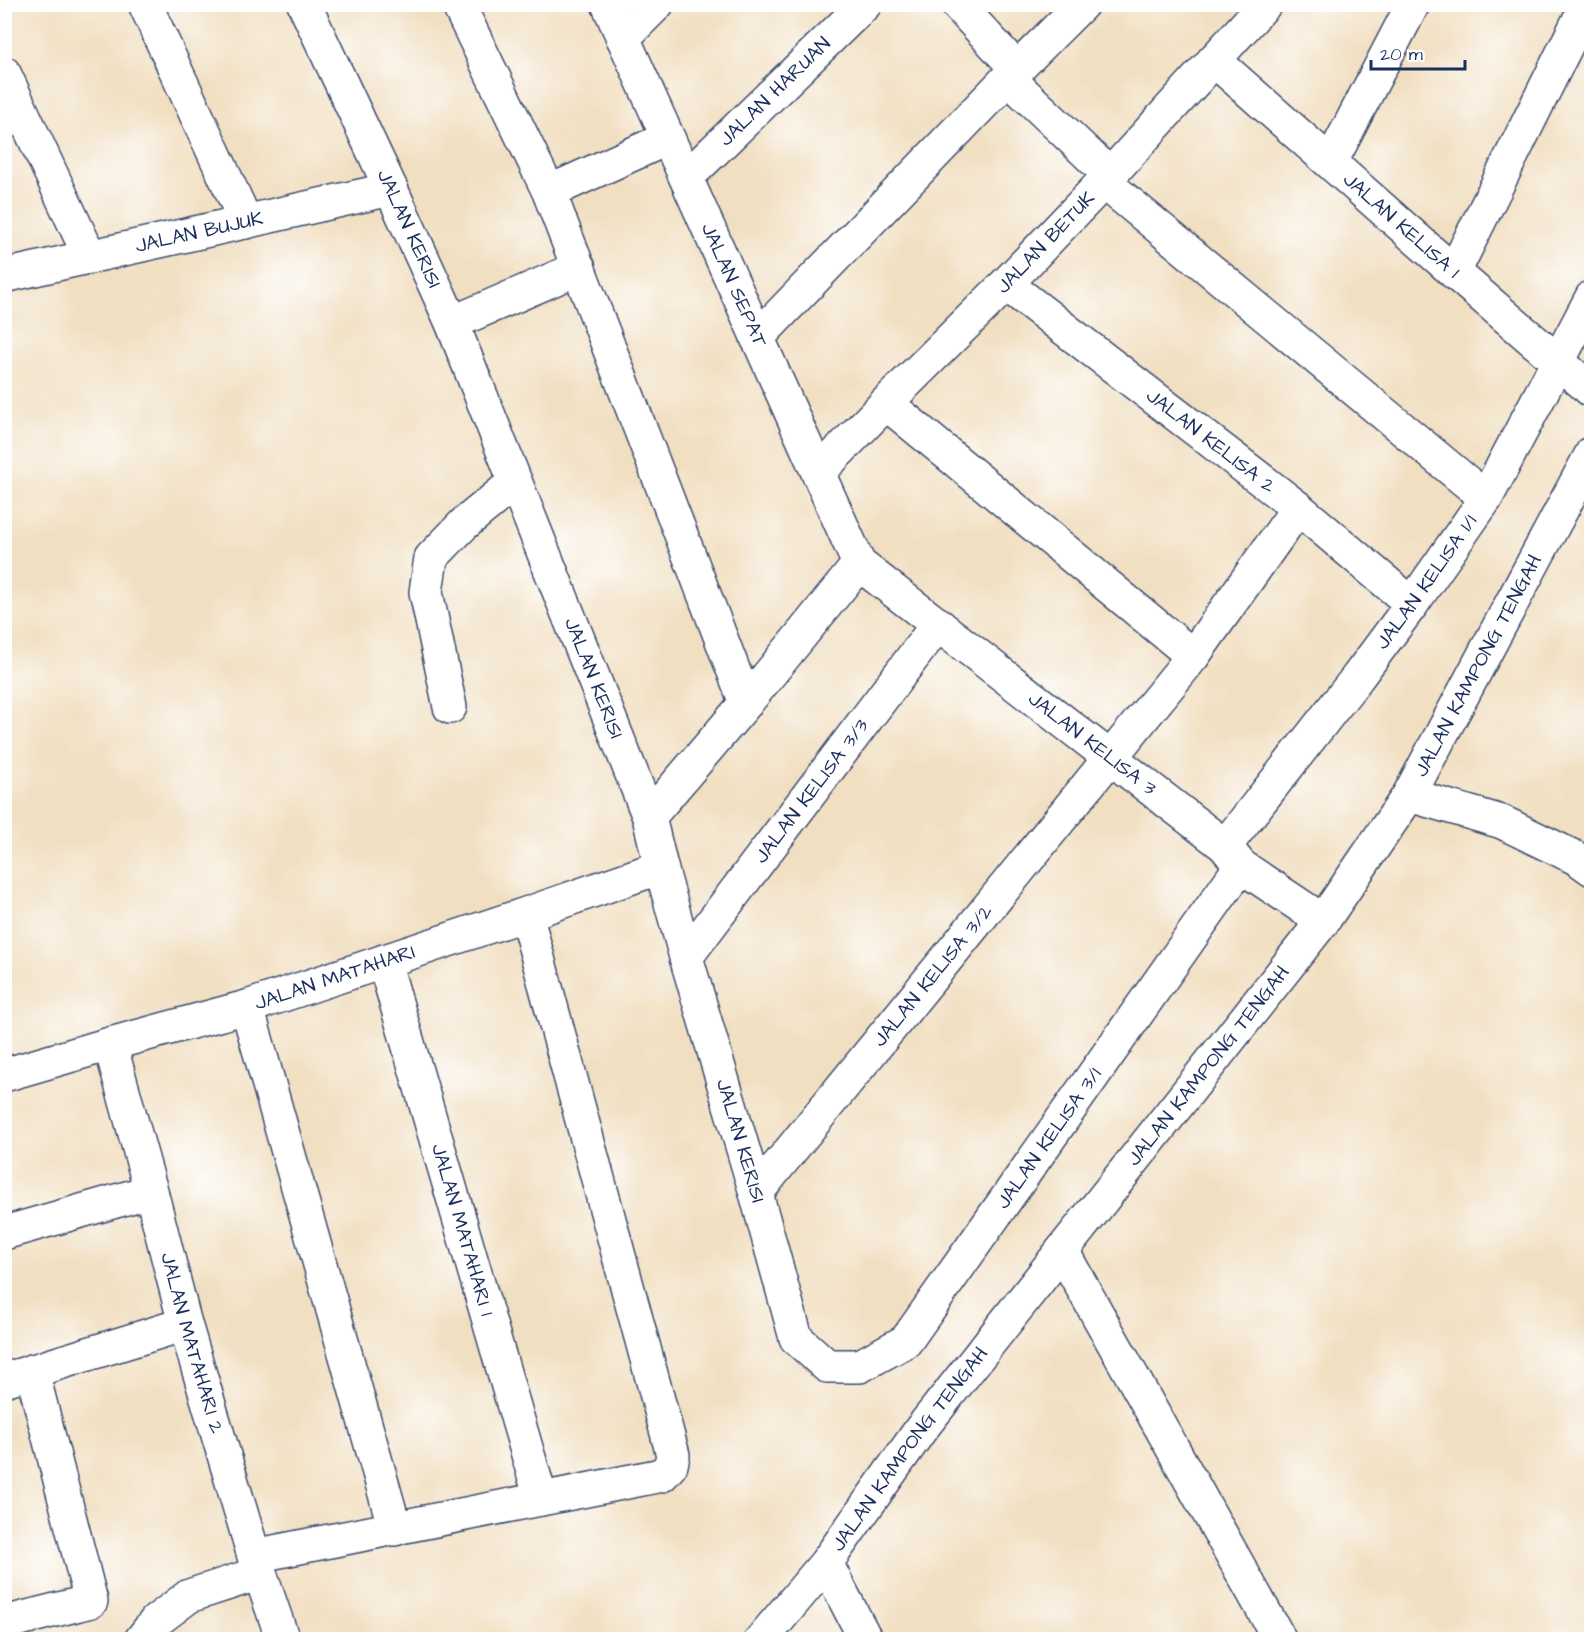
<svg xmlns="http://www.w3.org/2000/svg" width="1596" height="1644" font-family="'Architects Daughter',sans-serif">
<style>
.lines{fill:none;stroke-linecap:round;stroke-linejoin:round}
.minor-casing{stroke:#3b496d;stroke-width:36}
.minor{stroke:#fff;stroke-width:33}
.labels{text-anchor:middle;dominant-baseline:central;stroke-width:5;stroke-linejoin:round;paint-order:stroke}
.street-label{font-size:20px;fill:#1b2f5e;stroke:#fff}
</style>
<rect width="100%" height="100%" fill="#fff"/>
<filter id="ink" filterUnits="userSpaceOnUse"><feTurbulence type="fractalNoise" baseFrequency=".0167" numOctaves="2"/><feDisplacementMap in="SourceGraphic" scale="12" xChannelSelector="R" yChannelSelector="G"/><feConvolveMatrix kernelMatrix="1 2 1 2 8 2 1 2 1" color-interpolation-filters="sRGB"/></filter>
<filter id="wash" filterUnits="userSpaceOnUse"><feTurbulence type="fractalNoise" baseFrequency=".008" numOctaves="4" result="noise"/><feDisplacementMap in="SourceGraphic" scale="24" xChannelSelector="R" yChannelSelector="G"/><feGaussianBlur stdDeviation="1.35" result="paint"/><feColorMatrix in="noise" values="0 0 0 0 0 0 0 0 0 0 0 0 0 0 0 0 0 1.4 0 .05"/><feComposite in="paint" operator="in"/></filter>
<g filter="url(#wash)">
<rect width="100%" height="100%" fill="#f1dfc1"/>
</g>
<g filter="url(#ink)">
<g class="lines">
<g class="minor-casing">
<g id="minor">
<path d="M145,4L246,222"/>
<path id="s1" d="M304,4L391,189L452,323L649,817L661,867L686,957L756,1193L796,1338L827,1366H860L906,1341L1241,866"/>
<path d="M458,4L549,192L746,703"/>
<path id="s2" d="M608,4L859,564L1225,846L1241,866L1323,921"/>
<path d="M957,4L1018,70"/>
<path d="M623,38L657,4"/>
<path id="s3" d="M1214,60L1454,272L1592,391"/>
<path d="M4,73L90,257"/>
<path d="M1008,78L1110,175"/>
<path d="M1331,162L1413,4"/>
<path id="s4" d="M686,178L865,4"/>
<path d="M1104,182L1486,498"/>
<path d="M549,192L668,138"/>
<path d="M1454,272L1587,4"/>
<path id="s5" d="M4,276L391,189"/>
<path id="s6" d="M1006,284L1298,508L1412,604"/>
<path d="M452,323L579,268"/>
<path d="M757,338L1008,78L1082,4"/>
<path d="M886,403L1193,656"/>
<path id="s7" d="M818,473L886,403L1006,284L1110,175L1265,4"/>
<path d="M450,707L426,592L431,558L464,524L515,482"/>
<path d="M1409,795L1502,822L1578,859L1592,869"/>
<path d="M649,817L746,703L859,564"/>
<path id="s8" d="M1225,846L1357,678L1412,604L1486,498L1592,297"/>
<path id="s9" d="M686,957L938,624"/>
<path id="s10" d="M384,961L541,1499"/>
<path d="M247,1007L395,1529"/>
<path id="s11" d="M110,1044L151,1191L185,1324L254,1556L283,1640"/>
<path id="s12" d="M4,1075L110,1044L247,1007L526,914L661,867"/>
<path id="s13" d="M756,1193L1193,656L1298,508"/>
<path d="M4,1233L151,1191"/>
<path d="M1062,1251L1280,1640"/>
<path d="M4,1380L185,1324"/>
<path d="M254,1556L662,1475L671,1465L673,1455L526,914"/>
<path d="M826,1563L866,1640"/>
<path d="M4,1623L91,1601L32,1371"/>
<path d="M141,1640L156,1621L189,1596L260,1573"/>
<path id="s14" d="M761,1640L826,1563L921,1429L1323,921L1409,795L1592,453"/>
</g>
</g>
<use href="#minor" class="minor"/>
</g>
</g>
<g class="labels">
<g class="street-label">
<text stroke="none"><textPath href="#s4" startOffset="124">JALAN HARUAN</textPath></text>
<text stroke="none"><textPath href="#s3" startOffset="250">JALAN KELISA 1</textPath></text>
<text stroke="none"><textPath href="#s1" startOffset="248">JALAN KERISI</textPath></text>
<text stroke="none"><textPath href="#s5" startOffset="200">JALAN BUJUK</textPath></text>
<text stroke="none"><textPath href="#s7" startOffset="324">JALAN BETUK</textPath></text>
<text stroke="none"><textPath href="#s2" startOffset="308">JALAN SEPAT</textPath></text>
<text stroke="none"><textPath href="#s6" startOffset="258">JALAN KELISA 2</textPath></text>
<text stroke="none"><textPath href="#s8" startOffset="332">JALAN KELISA 1/1</textPath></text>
<text stroke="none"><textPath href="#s14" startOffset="1212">JALAN KAMPONG TENGAH</textPath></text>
<text stroke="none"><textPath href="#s1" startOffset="734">JALAN KERISI</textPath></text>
<text stroke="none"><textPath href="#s2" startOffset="908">JALAN KELISA 3</textPath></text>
<text stroke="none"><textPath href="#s9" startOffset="208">JALAN KELISA 3/3</textPath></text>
<text stroke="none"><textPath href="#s13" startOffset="280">JALAN KELISA 3/2</textPath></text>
<text stroke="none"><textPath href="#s12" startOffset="345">JALAN MATAHARI</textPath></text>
<text stroke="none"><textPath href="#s14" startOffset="728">JALAN KAMPONG TENGAH</textPath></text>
<text stroke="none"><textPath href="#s1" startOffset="1800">JALAN KELISA 3/1</textPath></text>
<text stroke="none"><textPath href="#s1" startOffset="1220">JALAN KERISI</textPath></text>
<text stroke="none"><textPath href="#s10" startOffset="280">JALAN MATAHARI 1</textPath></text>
<text stroke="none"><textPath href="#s11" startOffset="310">JALAN MATAHARI 2</textPath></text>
<text stroke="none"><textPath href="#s14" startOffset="242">JALAN KAMPONG TENGAH</textPath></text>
</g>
</g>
<rect width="1596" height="1644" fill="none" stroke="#fff" stroke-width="24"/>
<path d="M1371 60v9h94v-9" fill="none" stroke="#1b2f5e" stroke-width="3"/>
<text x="1380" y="60" font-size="18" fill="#1b2f5e" stroke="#ffffff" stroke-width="4.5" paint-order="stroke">20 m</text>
</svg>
